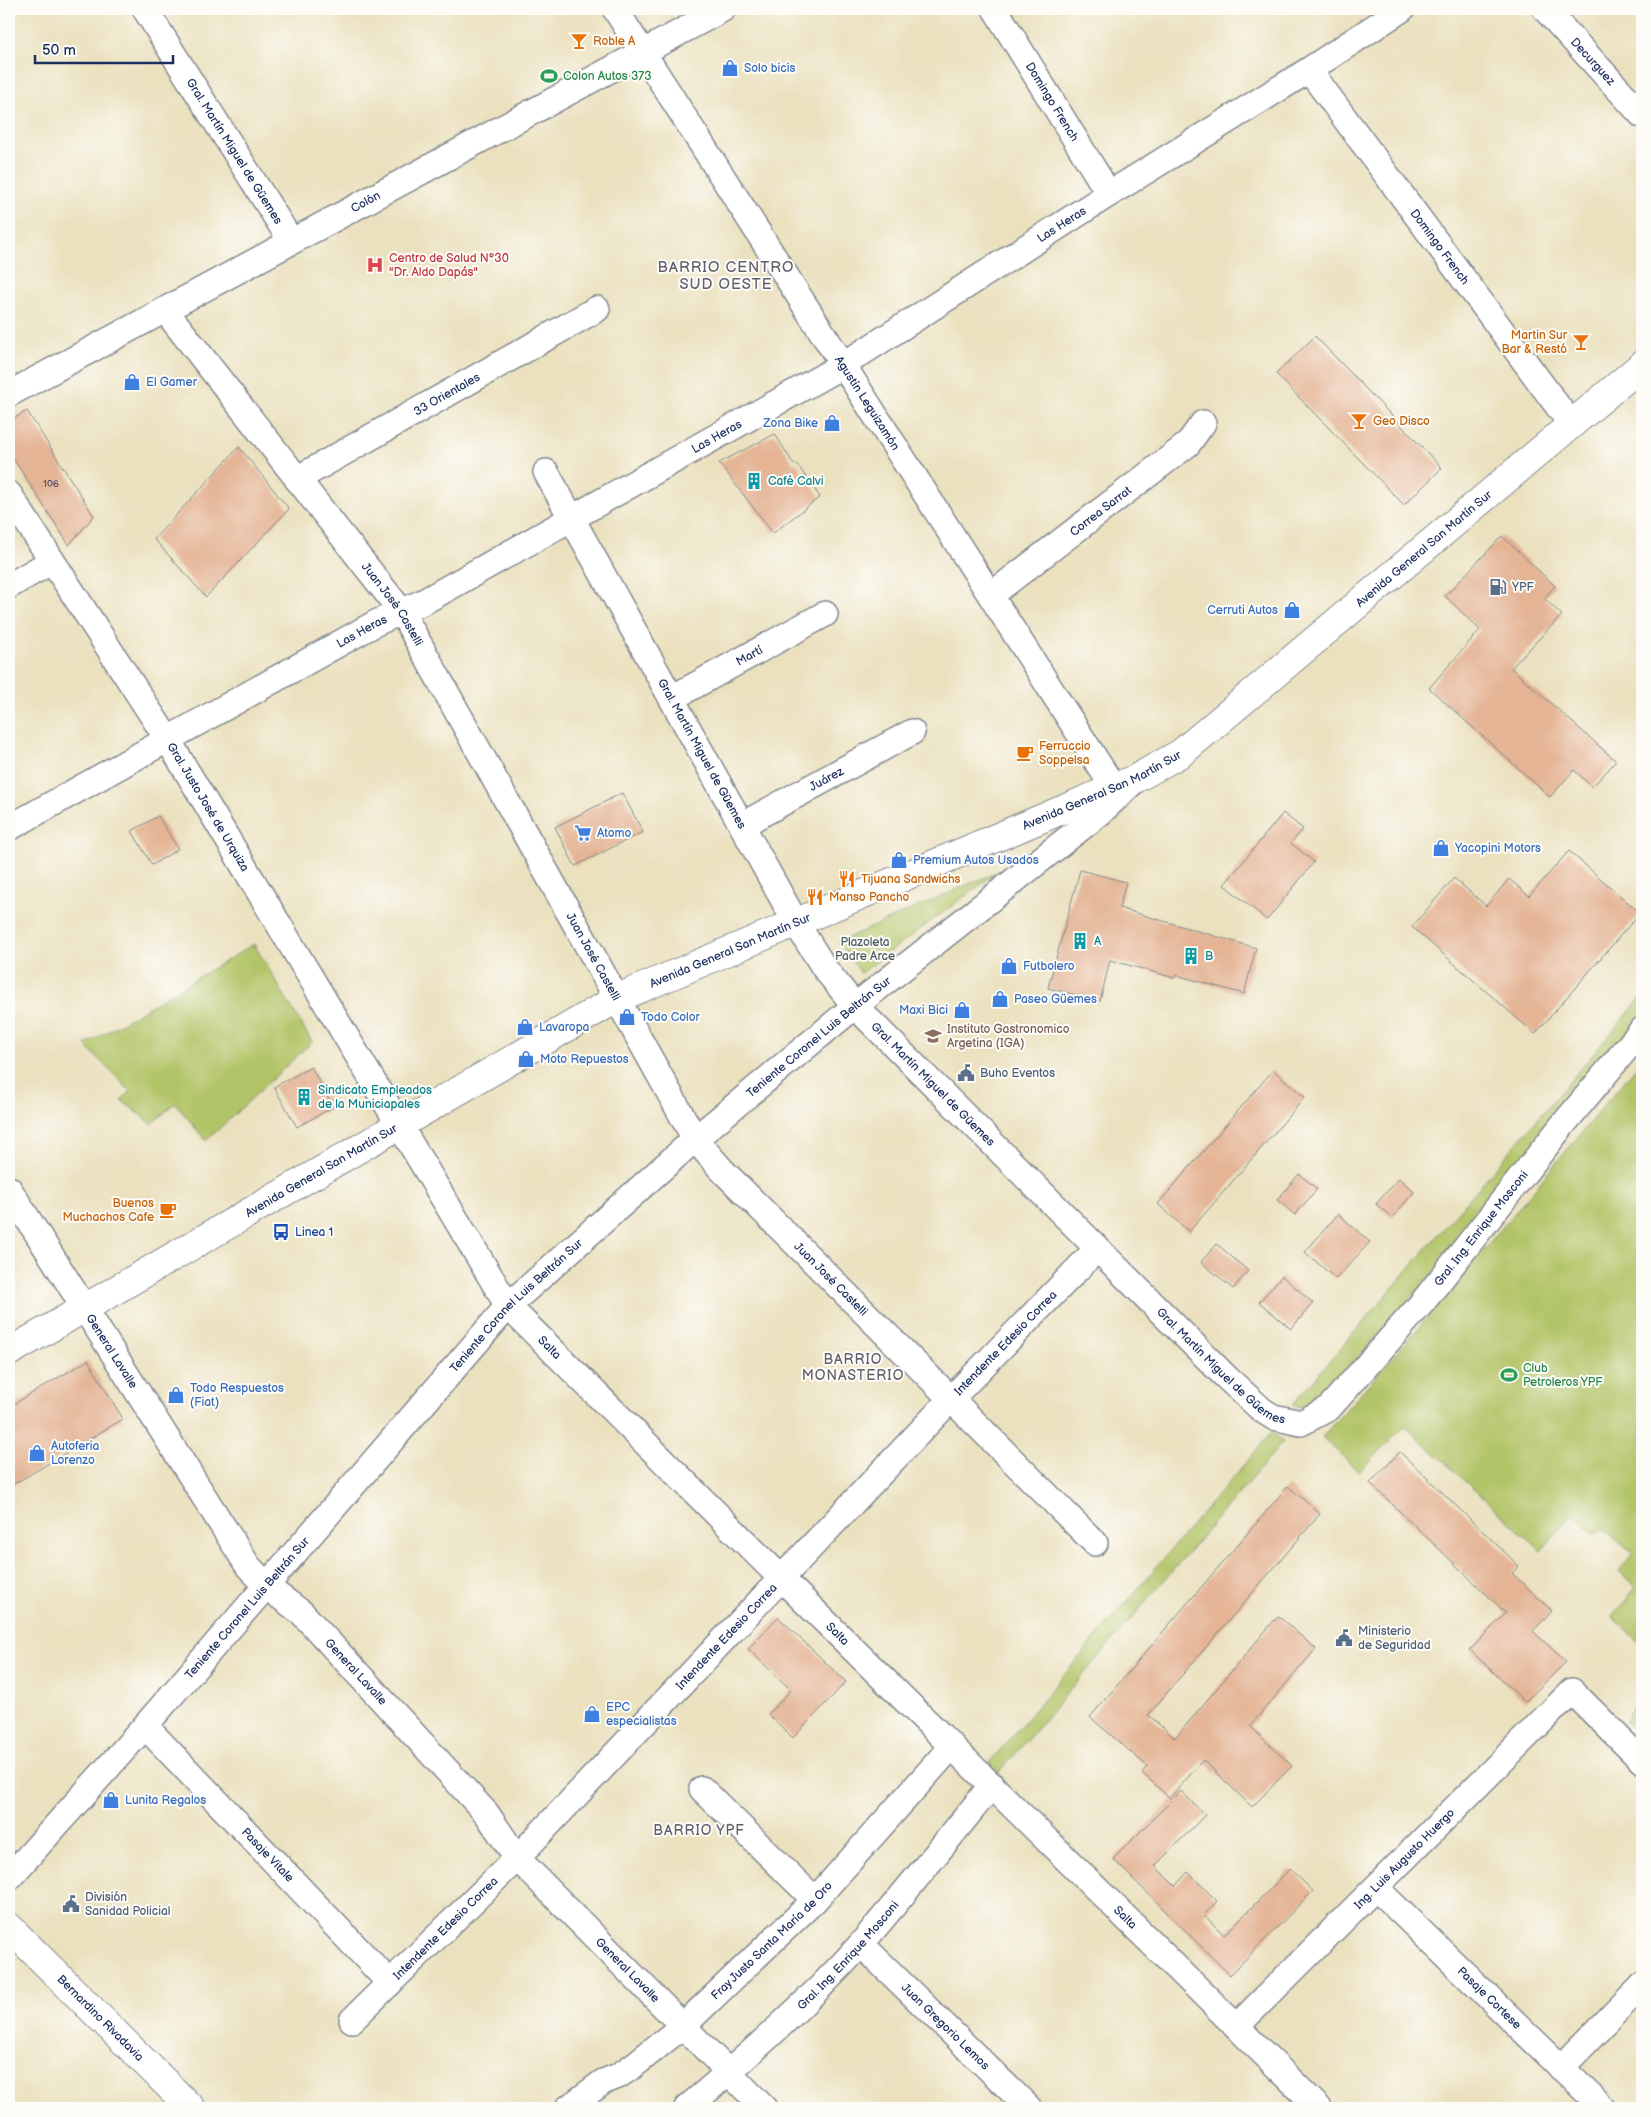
<svg xmlns="http://www.w3.org/2000/svg" width="1651" height="2117" font-family="'Balsamiq Sans',sans-serif">
<style>
.green{fill:#b2c468;stroke:#667a63}
.building{fill:#e4b494}
.lines{fill:none;stroke-linecap:round;stroke-linejoin:round}
.minor-casing{stroke:#83888e;stroke-width:28}
.major-casing{stroke:#83888e;stroke-width:30}
.minor{stroke:#fff;stroke-width:25}
.major{stroke:#fff;stroke-width:28}
.labels{text-anchor:middle;dominant-baseline:central;stroke-width:4;stroke-linejoin:round;paint-order:stroke}
.number-label{font-size:10px;fill:#4d506c}
.food-label{font-size:12px;fill:#c56008;stroke:#fdfcf7;text-anchor:start}
.street-label{font-size:12px;fill:#1b2f5e;stroke:#fdfcf7}
.shop-label{font-size:12px;fill:#366cbe;stroke:#fdfcf7;text-anchor:start}
.leisure-label{font-size:12px;fill:#27864d;stroke:#fdfcf7;text-anchor:start}
.health-label{font-size:12px;fill:#be3a42;stroke:#fdfcf7;text-anchor:start}
.culture-label{font-size:12px;fill:#0d838f;stroke:#fdfcf7;text-anchor:start}
.service-label{font-size:12px;fill:#4e5e75;stroke:#fdfcf7;text-anchor:start}
.park-label{font-size:12px;fill:#485c61;stroke:#fdfcf7}
.education-label{font-size:12px;fill:#785e54;stroke:#fdfcf7;text-anchor:start}
.transit-label{font-size:12px;fill:#164399;stroke:#fdfcf7;text-anchor:start}
.neighbourhood-label{font-size:14px;letter-spacing:1px;fill:#615e71;stroke:#fdfcf7}
.quarter-label{font-size:15px;letter-spacing:1px;fill:#615e71;stroke:#fdfcf7}
</style>
<rect width="100%" height="100%" fill="#fdfcf7"/>
<filter id="ink" filterUnits="userSpaceOnUse"><feTurbulence type="fractalNoise" baseFrequency=".02" numOctaves="2"/><feDisplacementMap in="SourceGraphic" scale="10" xChannelSelector="R" yChannelSelector="G"/><feConvolveMatrix kernelMatrix="1 2 1 2 8 2 1 2 1" color-interpolation-filters="sRGB"/></filter>
<filter id="wash" filterUnits="userSpaceOnUse"><feTurbulence type="fractalNoise" baseFrequency=".0096" numOctaves="4" result="noise"/><feDisplacementMap in="SourceGraphic" scale="20" xChannelSelector="R" yChannelSelector="G"/><feGaussianBlur stdDeviation="1.12" result="paint"/><feColorMatrix in="noise" values="0 0 0 0 0 0 0 0 0 0 0 0 0 0 0 0 0 1.4 0 .05"/><feComposite in="paint" operator="in"/></filter>
<g filter="url(#wash)">
<rect width="100%" height="100%" fill="#ebe1bf"/>
<path class="green" d="M999,871L861,973L838,942Z
M254,944L312,1042L206,1141L175,1103L152,1124L121,1100L130,1091L85,1045Z
M1642,997V1020L1422,1286L1317,1404L1303,1408L1293,1404Z
M1642,1060V1644L1613,1617L1636,1587L1619,1571L1633,1553L1603,1528L1596,1535L1573,1514L1541,1551L1405,1426L1359,1472L1322,1437L1421,1325Z
M1272,1432L1283,1442L997,1775L987,1765Z
M1642,1689V1738L1625,1721Z"/>
<g id="blocks">
<path class="building" d="M1315,336L1442,468L1404,505L1276,374Z
M27,411L94,516L69,545L9,452V421Z
M775,434L794,465L796,463L820,497L773,533L719,463Z
M239,447L289,509L206,597L154,539Z
M1502,536L1555,586L1544,598L1562,615L1511,668L1616,761L1592,787L1574,770L1550,797L1429,688L1480,630L1445,596Z
M622,793L643,832L575,866L555,827Z
M1283,813L1303,829L1291,843L1314,862L1267,920L1224,885Z
M158,816L178,849L152,865L132,831Z
M1569,851L1640,913L1535,1034L1412,927L1454,878L1486,906L1509,879L1529,896Z
M1080,870L1126,882L1119,908L1256,948L1244,994L1176,975L1175,978L1110,960L1100,1001L1048,988Z
M311,1067L333,1107L297,1127L274,1087Z
M1273,1070L1305,1097L1189,1232L1158,1204Z
M1299,1174L1317,1189L1295,1215L1277,1200Z
M1399,1178L1414,1192L1392,1218L1376,1204Z
M1338,1214L1370,1242L1336,1279L1305,1252Z
M1217,1244L1248,1271L1233,1289L1201,1262Z
M1282,1276L1313,1303L1291,1329L1259,1302Z
M88,1360L123,1419L9,1487V1407Z
M1400,1452L1519,1566L1512,1573L1552,1611L1533,1631L1566,1662L1525,1702L1470,1650L1506,1613L1370,1483Z
M1288,1486L1320,1514L1148,1715L1175,1738L1278,1616L1316,1649L1250,1726L1292,1766L1252,1807L1203,1760L1170,1798L1142,1773L1147,1766L1090,1717Z
M778,1617L846,1682L793,1738L768,1714L791,1690L748,1649Z
M1181,1791L1205,1815L1155,1866L1175,1886L1188,1872L1217,1901L1204,1915L1224,1935L1290,1869L1313,1891L1230,1975L1113,1859Z"/>
</g>
</g>
<g filter="url(#ink)">
<use href="#blocks" fill-opacity="0" stroke="#83888e" stroke-width="1"/>
<g class="lines">
<g class="minor-casing">
<g id="minor">
<path id="s1" d="M145,9L291,241"/>
<path id="s2" d="M615,9L1119,796"/>
<path id="s3" d="M995,9L1109,194"/>
<path id="s4" d="M1545,9L1642,115"/>
<path id="s5" d="M1309,70L1571,424"/>
<path id="s6" d="M165,310L401,611L695,1139L721,1169L1095,1543"/>
<path id="s7" d="M9,394L723,9"/>
<path id="s8" d="M546,472L796,923L825,969L855,1006L1227,1378L1262,1410L1273,1417L1301,1423L1329,1408L1422,1303L1561,1127L1642,1030"/>
<path id="s9" d="M297,479L597,309"/>
<path id="s10" d="M9,494L168,740L508,1306L782,1579L1319,2108"/>
<path d="M9,586L52,561"/>
<path id="s11" d="M991,595L1188,444L1203,423"/>
<path id="s12" d="M672,698L825,614"/>
<path id="s13" d="M742,825L912,732"/>
<path id="s14" d="M9,828L376,623L425,601L843,365L1109,194L1309,70L1402,9"/>
<path id="s15" d="M9,1189L248,1566L271,1590L302,1613L487,1814L517,1858L764,2108"/>
<path id="s16" d="M145,1726L390,1983"/>
<path d="M702,1789L815,1900"/>
<path id="s17" d="M9,1878L145,1726L508,1306L695,1139L855,1006L1100,813L1133,782"/>
<path id="s18" d="M1376,1888L1603,2108"/>
<path id="s19" d="M861,1944L1029,2108"/>
<path id="s20" d="M352,2020L517,1858L950,1400L1097,1249"/>
<path id="s21" d="M1236,2027L1572,1691L1642,1761"/>
<path d="M1561,2068L1642,1985"/>
<path id="s22" d="M568,2108L603,2082L618,2076L633,2066L684,2025L815,1900L952,1746"/>
<path id="s23" d="M687,2108C747,2057 808,2003 861,1944C906,1892 949,1838 992,1785"/>
</g>
</g>
<g class="major-casing">
<g id="major">
<path id="s24" d="M9,1352L618,998L1137,778L1181,753L1642,365"/>
<path id="s25" d="M9,1927L191,2108"/>
</g>
</g>
<use href="#minor" class="minor"/>
<use href="#major" class="major"/>
</g>
</g>
<defs>
<g id="bar-bare" transform="scale(1.35)"><path d="M-6-5H6L.8 .8V4.5H3.5V6h-7V4.5H-.8V.8Z" fill="#e8710a" stroke="#fdfcf7" stroke-width="2.5" paint-order="stroke"/></g>
<g id="shop-bare" transform="scale(1.35)"><path d="M-5-2.5h2.3a2.7 3.5 0 0 1 5.4 0H5L5.5 6h-11ZM-1.5-2.5h3a1.5 2.3 0 0 0-3 0Z" fill="#3f7fe0" stroke="#fdfcf7" stroke-width="2.5" paint-order="stroke"/></g>
<g id="stadium-bare" transform="scale(1.35)"><path d="M0-5a6.5 5 0 1 0 0 10a6.5 5 0 1 0 0-10ZM-3.5-1.8h7v3.6h-7Z" fill="#2e9e5b" stroke="#fdfcf7" stroke-width="2.5" paint-order="stroke"/></g>
<g id="hospital-bare" transform="scale(1.35)"><path d="M-5-5h3v3.5h4V-5h3V5h-3V1.5h-4V5h-3Z" fill="#e0444e" stroke="#fdfcf7" stroke-width="2.5" paint-order="stroke"/></g>
<g id="building-bare" transform="scale(1.35)"><path d="M-4-6H4V6H1V3H-1V6H-4ZM-2.5-4.3h1.7v1.8h-1.7ZM.8-4.3h1.7v1.8H.8ZM-2.5-1h1.7V.8h-1.7ZM.8-1h1.7V.8H.8Z" fill="#0f9aa8" stroke="#fdfcf7" stroke-width="2.5" paint-order="stroke"/></g>
<g id="fuel-bare" transform="scale(1.35)"><path d="M-5.5-6h7V0h2V4h1.3V-2.5L3-4.5l.8-.8L6-3V5H2.5V1h-1V6h-7ZM-4.2-4.7v3.2H.2V-4.7Z" fill="#5c6f8a" stroke="#fdfcf7" stroke-width="2.5" paint-order="stroke"/></g>
<g id="cafe-bare" transform="scale(1.35)"><path d="M-5.5-4.5H6V0H3Q3 3.5 0 3.5H-2.5Q-5.5 3.5-5.5 0ZM3-3.2v2h1.7v-2ZM-6 4.5H4V6H-6Z" fill="#e8710a" stroke="#fdfcf7" stroke-width="2.5" paint-order="stroke"/></g>
<g id="supermarket-bare" transform="scale(1.35)"><path d="M-6-5.5h2.5l.6 2H6L4.5 2H-2.5L-4.4-4H-6ZM-1.5 3.2a1.3 1.3 0 1 0 .1 0ZM3 3.2a1.3 1.3 0 1 0 .1 0Z" fill="#3f7fe0" stroke="#fdfcf7" stroke-width="2.5" paint-order="stroke"/></g>
<g id="restaurant-bare" transform="scale(1.35)"><path d="M-5-6h1v4h1v-4h1v4h1v-4h1v5L-1.5 .5V6h-2V.5L-5-1ZM5-6V6H3V1.5H1.5Q1.5-4 5-6Z" fill="#e8710a" stroke="#fdfcf7" stroke-width="2.5" paint-order="stroke"/></g>
<g id="university-bare" transform="scale(1.35)"><path d="M0-5L7-2L0 1L-7-2ZM-4 1L0 2.5L4 1V4Q0 6-4 4Z" fill="#8d6e63" stroke="#fdfcf7" stroke-width="2.5" paint-order="stroke"/></g>
<g id="civic-bare" transform="scale(1.35)"><path d="M-.6-6.5H3V-4.5H.6V-3L4-1V1h2V6H-6V1h2V-1L-.6-3ZM-1.2 2.5V6h2.4V2.5Z" fill="#5c6f8a" stroke="#fdfcf7" stroke-width="2.5" paint-order="stroke"/></g>
<g id="bus-bare" transform="scale(1.35)"><path d="M-5-6H5V4H4V6H2V4H-2V6H-4V4H-5ZM-3.5-4V0h7V-4ZM-3.5 1.2v1.5H-2V1.2ZM2 1.2v1.5H3.5V1.2Z" fill="#1a4fb4" stroke="#fdfcf7" stroke-width="2.5" paint-order="stroke"/></g>
</defs>
<g fill-rule="evenodd">
<use href="#bar-bare" x="579" y="41"/>
<use href="#shop-bare" x="730" y="68"/>
<use href="#stadium-bare" x="549" y="76"/>
<use href="#hospital-bare" x="375" y="265"/>
<use href="#bar-bare" x="1581" y="342"/>
<use href="#shop-bare" x="132" y="382"/>
<use href="#bar-bare" x="1359" y="421"/>
<use href="#shop-bare" x="832" y="423"/>
<use href="#building-bare" x="754" y="481"/>
<use href="#fuel-bare" x="1498" y="587"/>
<use href="#shop-bare" x="1292" y="610"/>
<use href="#cafe-bare" x="1025" y="753"/>
<use href="#supermarket-bare" x="583" y="833"/>
<use href="#shop-bare" x="1441" y="848"/>
<use href="#shop-bare" x="899" y="860"/>
<use href="#restaurant-bare" x="847" y="879"/>
<use href="#restaurant-bare" x="815" y="897"/>
<use href="#building-bare" x="1080" y="941"/>
<use href="#building-bare" x="1191" y="956"/>
<use href="#shop-bare" x="1009" y="966"/>
<use href="#shop-bare" x="1000" y="999"/>
<use href="#shop-bare" x="962" y="1010"/>
<use href="#shop-bare" x="627" y="1017"/>
<use href="#shop-bare" x="525" y="1027"/>
<use href="#university-bare" x="933" y="1036"/>
<use href="#shop-bare" x="526" y="1059"/>
<use href="#civic-bare" x="966" y="1073"/>
<use href="#building-bare" x="304" y="1097"/>
<use href="#cafe-bare" x="168" y="1210"/>
<use href="#bus-bare" x="281" y="1232"/>
<use href="#stadium-bare" x="1509" y="1375"/>
<use href="#shop-bare" x="176" y="1395"/>
<use href="#shop-bare" x="37" y="1453"/>
<use href="#civic-bare" x="1344" y="1638"/>
<use href="#shop-bare" x="592" y="1714"/>
<use href="#shop-bare" x="111" y="1800"/>
<use href="#civic-bare" x="71" y="1904"/>
</g>
<g class="labels">
<g class="number-label">
<text x="51" y="484">106</text>
</g>
<g class="food-label">
<text x="593" y="41">Roble A</text>
<text x="1567" y="335" text-anchor="end">Martin Sur<tspan x="1567" dy="14">Bar &amp; Restó</tspan></text>
<text x="1373" y="421">Geo Disco</text>
<text x="1039" y="746">Ferruccio<tspan x="1039" dy="14">Soppelsa</tspan></text>
<text x="861" y="879">Tijuana Sandwichs</text>
<text x="829" y="897">Manso Pancho</text>
<text x="154" y="1203" text-anchor="end">Buenos<tspan x="154" dy="14">Muchachos Cafe</tspan></text>
</g>
<g class="street-label">
<text stroke="none"><textPath href="#s4" startOffset="71">Decurguez</textPath></text>
<text stroke="none"><textPath href="#s3" startOffset="109">Domingo French</textPath></text>
<text stroke="none"><textPath href="#s1" startOffset="168">Gral. Martín Miguel de Güemes</textPath></text>
<text stroke="none"><textPath href="#s7" startOffset="405">Colón</textPath></text>
<text stroke="none"><textPath href="#s14" startOffset="1214">Las Heras</textPath></text>
<text stroke="none"><textPath href="#s5" startOffset="220">Domingo French</textPath></text>
<text stroke="none"><textPath href="#s9" startOffset="172">33 Orientales</textPath></text>
<text stroke="none"><textPath href="#s2" startOffset="468">Agustín Leguizamón</textPath></text>
<text stroke="none"><textPath href="#s14" startOffset="809">Las Heras</textPath></text>
<text stroke="none"><textPath href="#s11" startOffset="138">Correa Sarrat</textPath></text>
<text stroke="none"><textPath href="#s24" startOffset="1636">Avenida General San Martín Sur</textPath></text>
<text stroke="none"><textPath href="#s6" startOffset="372">Juan José Castelli</textPath></text>
<text stroke="none"><textPath href="#s14" startOffset="404">Las Heras</textPath></text>
<text stroke="none"><textPath href="#s12" startOffset="88">Martí</textPath></text>
<text stroke="none"><textPath href="#s8" startOffset="322">Gral. Martín Miguel de Güemes</textPath></text>
<text stroke="none"><textPath href="#s13" startOffset="96">Juárez</textPath></text>
<text stroke="none"><textPath href="#s24" startOffset="1231">Avenida General San Martín Sur</textPath></text>
<text stroke="none"><textPath href="#s10" startOffset="371">Gral. Justo José de Urquiza</textPath></text>
<text stroke="none"><textPath href="#s24" startOffset="826">Avenida General San Martín Sur</textPath></text>
<text stroke="none"><textPath href="#s6" startOffset="778">Juan José Castelli</textPath></text>
<text stroke="none"><textPath href="#s17" startOffset="1170">Teniente Coronel Luis Beltrán Sur</textPath></text>
<text stroke="none"><textPath href="#s8" startOffset="728">Gral. Martín Miguel de Güemes</textPath></text>
<text stroke="none"><textPath href="#s24" startOffset="361">Avenida General San Martín Sur</textPath></text>
<text stroke="none"><textPath href="#s8" startOffset="1500">Gral. Ing. Enrique Mosconi</textPath></text>
<text stroke="none"><textPath href="#s6" startOffset="1182">Juan José Castelli</textPath></text>
<text stroke="none"><textPath href="#s17" startOffset="765">Teniente Coronel Luis Beltrán Sur</textPath></text>
<text stroke="none"><textPath href="#s20" startOffset="941">Intendente Edesio Correa</textPath></text>
<text stroke="none"><textPath href="#s10" startOffset="1012">Salta</textPath></text>
<text stroke="none"><textPath href="#s15" startOffset="192">General Lavalle</textPath></text>
<text stroke="none"><textPath href="#s8" startOffset="1132">Gral. Martín Miguel de Güemes</textPath></text>
<text stroke="none"><textPath href="#s17" startOffset="360">Teniente Coronel Luis Beltrán Sur</textPath></text>
<text stroke="none"><textPath href="#s10" startOffset="1418">Salta</textPath></text>
<text stroke="none"><textPath href="#s20" startOffset="536">Intendente Edesio Correa</textPath></text>
<text stroke="none"><textPath href="#s15" startOffset="598">General Lavalle</textPath></text>
<text stroke="none"><textPath href="#s16" startOffset="178">Pasaje Vitale</textPath></text>
<text stroke="none"><textPath href="#s21" startOffset="238">Ing. Luis Augusto Huergo</textPath></text>
<text stroke="none"><textPath href="#s10" startOffset="1822">Salta</textPath></text>
<text stroke="none"><textPath href="#s20" startOffset="131">Intendente Edesio Correa</textPath></text>
<text stroke="none"><textPath href="#s22" startOffset="265">Fray Justo Santa María de Oro</textPath></text>
<text stroke="none"><textPath href="#s23" startOffset="222">Gral. Ing. Enrique Mosconi</textPath></text>
<text stroke="none"><textPath href="#s15" startOffset="1002">General Lavalle</textPath></text>
<text stroke="none"><textPath href="#s18" startOffset="158">Pasaje Cortese</textPath></text>
<text stroke="none"><textPath href="#s25" startOffset="129">Bernardino Rivadavia</textPath></text>
<text stroke="none"><textPath href="#s19" startOffset="118">Juan Gregorio Lemos</textPath></text>
</g>
<g class="shop-label">
<text x="744" y="68">Solo bicis</text>
<text x="146" y="382">El Gamer</text>
<text x="818" y="423" text-anchor="end">Zona Bike</text>
<text x="1278" y="610" text-anchor="end">Cerruti Autos</text>
<text x="597" y="833">Atomo</text>
<text x="1455" y="848">Yacopini Motors</text>
<text x="913" y="860">Premium Autos Usados</text>
<text x="1023" y="966">Futbolero</text>
<text x="1014" y="999">Paseo Güemes</text>
<text x="948" y="1010" text-anchor="end">Maxi Bici</text>
<text x="641" y="1017">Todo Color</text>
<text x="539" y="1027">Lavaropa</text>
<text x="540" y="1059">Moto Repuestos</text>
<text x="190" y="1388">Todo Respuestos<tspan x="190" dy="14">(Fiat)</tspan></text>
<text x="51" y="1446">Autoferia<tspan x="51" dy="14">Lorenzo</tspan></text>
<text x="606" y="1707">EPC<tspan x="606" dy="14">especialistas</tspan></text>
<text x="125" y="1800">Lunita Regalos</text>
</g>
<g class="leisure-label">
<text x="563" y="76">Colon Autos 373</text>
<text x="1523" y="1368">Club<tspan x="1523" dy="14">Petroleros YPF</tspan></text>
</g>
<g class="health-label">
<text x="389" y="258">Centro de Salud N°30<tspan x="389" dy="14">"Dr. Aldo Dapás"</tspan></text>
</g>
<g class="culture-label">
<text x="768" y="481">Café Calvi</text>
<text x="1094" y="941">A</text>
<text x="1205" y="956">B</text>
<text x="318" y="1090">Sindicato Empleados<tspan x="318" dy="14">de la Municiapales</tspan></text>
</g>
<g class="service-label">
<text x="1512" y="587">YPF</text>
<text x="980" y="1073">Buho Eventos</text>
<text x="1358" y="1631">Ministerio<tspan x="1358" dy="14">de Seguridad</tspan></text>
<text x="85" y="1897">División<tspan x="85" dy="14">Sanidad Policial</tspan></text>
</g>
<g class="park-label">
<text x="865" y="942">Plazoleta<tspan x="865" dy="14">Padre Arce</tspan></text>
</g>
<g class="education-label">
<text x="947" y="1029">Instituto Gastronomico<tspan x="947" dy="14">Argetina (IGA)</tspan></text>
</g>
<g class="transit-label">
<text x="295" y="1232">Linea 1</text>
</g>
<g class="neighbourhood-label">
<text x="853" y="1359">BARRIO<tspan x="853" dy="16">MONASTERIO</tspan></text>
<text x="699" y="1830">BARRIO YPF</text>
</g>
<g class="quarter-label">
<text x="726" y="267">BARRIO CENTRO<tspan x="726" dy="17">SUD OESTE</tspan></text>
</g>
</g>
<rect width="1651" height="2117" fill="none" stroke="#fdfcf7" stroke-width="30"/>
<path d="M35 55v8h138v-8" fill="none" stroke="#1b2f5e" stroke-width="2.5"/>
<text x="42" y="55" font-size="15" fill="#1b2f5e" stroke="#fdfcf7" stroke-width="4" paint-order="stroke">50 m</text>
</svg>
